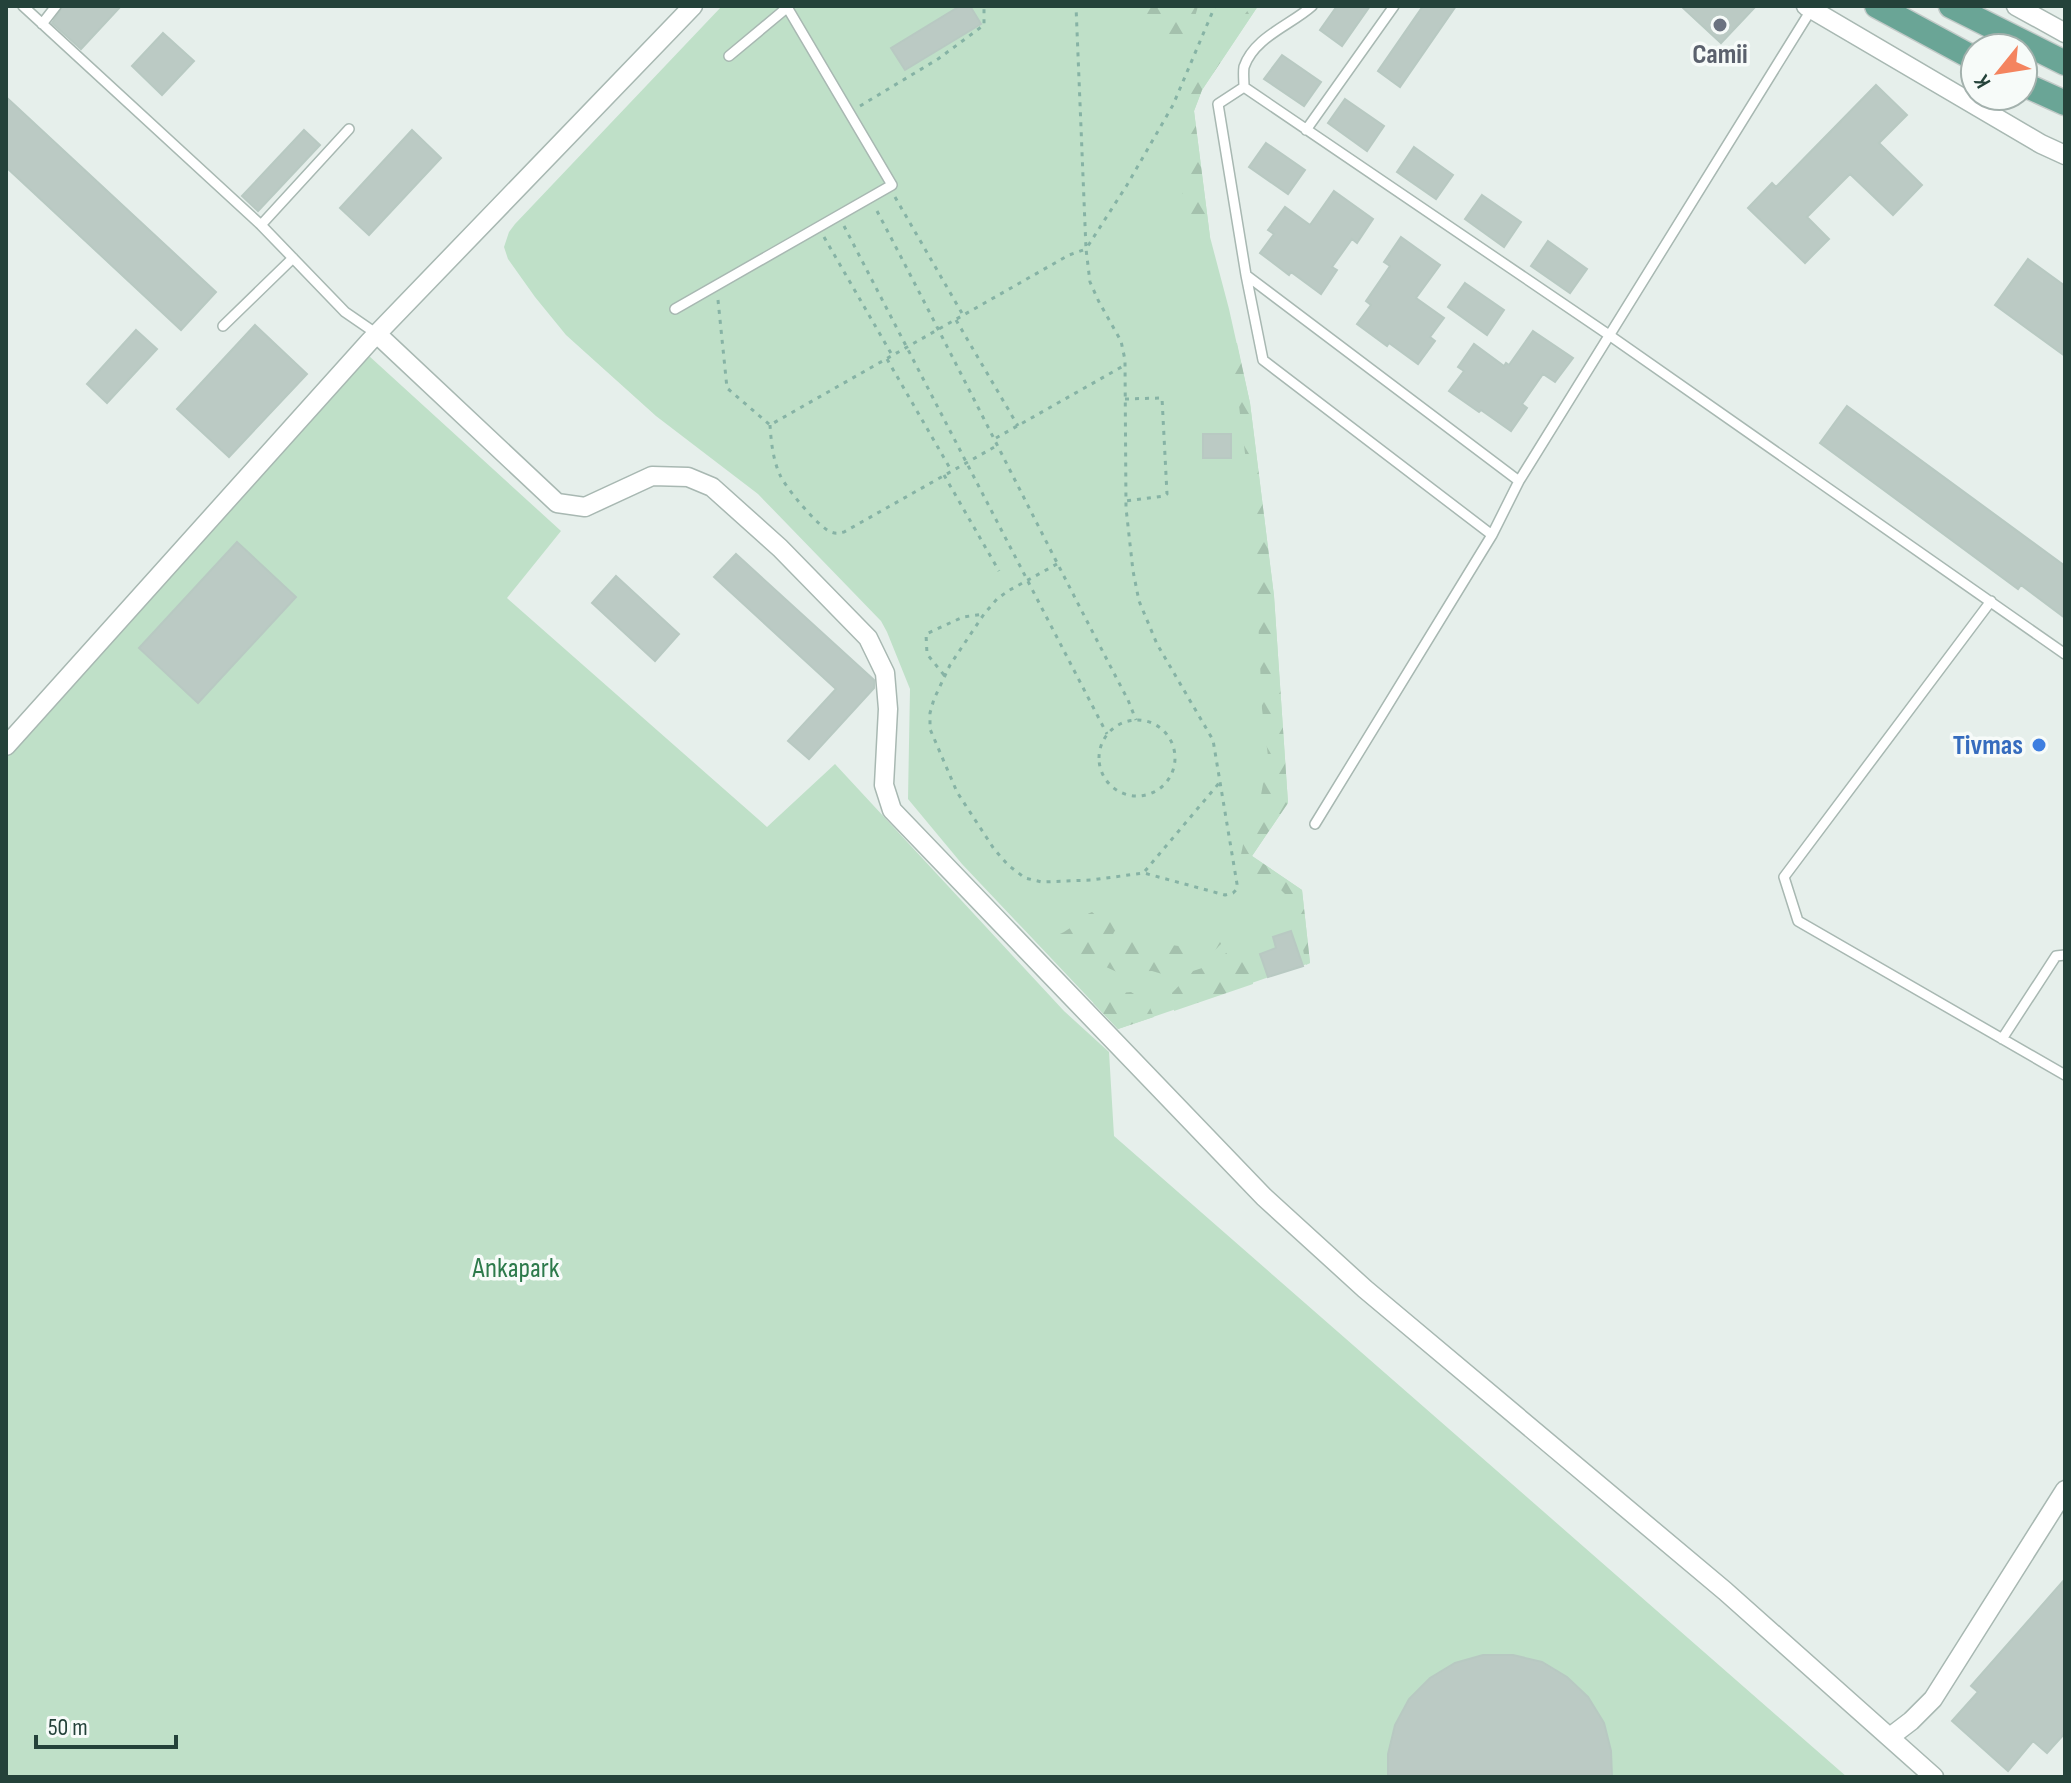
<svg xmlns="http://www.w3.org/2000/svg" width="2071" height="1783" font-family="'Sofia Sans Condensed',sans-serif">
<style>
.green{fill:#bfe0c8}
.forest{fill:url(#forest-firs)}
.building{fill:#bbcac4;stroke:#b8c9c2;stroke-width:2}
.lines{fill:none;stroke-linecap:round;stroke-linejoin:round}
.service-casing{stroke:#a8b8b2;stroke-width:12}
.minor-casing{stroke:#a8b8b2;stroke-width:21}
.primary-casing{stroke:#c2cac8;stroke-width:27}
.path{stroke:#86b3a5;stroke-width:3;stroke-dasharray:4 6;stroke-linecap:butt}
.service{stroke:#fff;stroke-width:9}
.minor{stroke:#fff;stroke-width:18}
.primary{stroke:#6aa596;stroke-width:24}
.worship-dot{fill:#6b7280;stroke:#f7fbf9;stroke-width:3}
.shop-dot{fill:#3f7fe0;stroke:#f7fbf9;stroke-width:3}
.labels{text-anchor:middle;dominant-baseline:central;stroke-width:7;stroke-linejoin:round;paint-order:stroke}
.worship-label{font-size:28px;font-weight:bold;fill:#5b616d;stroke:#f7fbf9}
.shop-label{font-size:28px;font-weight:bold;fill:#366cbe;stroke:#f7fbf9;text-anchor:end}
.park-label{font-size:28px;fill:#2d7a4b;stroke:#f7fbf9}
</style>
<defs>
<pattern id="forest-firs" width="22" height="20" patternUnits="userSpaceOnUse" patternTransform="scale(2)"><rect width="22" height="20" fill="#bfe0c8"/><path d="M5 1l3.5 6h-7zM16 11l3.5 6h-7z" fill="#a4c1ad"/></pattern>
</defs>
<rect width="100%" height="100%" fill="#e6efeb"/>
<path class="green" d="M722,6H1258L1202,90L1194,111L1210,237L1229,309L1250,403L1274,596L1288,803L1252,856L1302,890L1310,963L1118,1029L962,864L908,799L910,689L887,632L881,621L758,494L656,416L566,335L535,297L508,259L504,247L509,232L515,224Z
M357,345L561,531L507,598L767,827L835,764L1064,1011L1109,1052L1114,1136L1847,1777H6V752Z"/>
<path class="forest" d="M1134,6H1198C1193,26 1188,34 1170,46L1158,43L1136,24Z
M1251,6H1258L1202,90L1194,111L1210,237L1186,223L1182,203L1184,174L1190,157L1185,128V104L1201,73Z
M1231,343H1237L1250,403L1274,596L1288,803L1252,856L1302,890L1310,963L1306,965L1298,923L1293,907L1285,894L1277,886L1250,876L1243,868L1240,859L1243,845L1256,823L1268,756L1262,709L1254,524Z
M1113,908L1124,915L1109,941L1110,943L1128,934L1135,937L1140,946C1147,947 1152,944 1159,944C1178,943 1191,954 1209,938C1216,932 1221,925 1229,920L1235,925C1232,933 1216,951 1208,955C1202,958 1194,957 1189,961C1184,965 1182,971 1176,976H1169L1152,971L1117,972L1106,967L1094,956H1080L1074,953L1070,940L1057,944L1054,941L1055,936C1059,934 1063,933 1067,930C1076,925 1081,916 1092,912L1099,918L1107,915L1109,910Z
M1239,944L1244,945L1253,963V984L1174,1011L1172,993L1193,971L1208,966Z
M1131,992L1148,1003L1154,1017L1118,1029L1093,1003L1108,994Z"/>
<path class="building" d="M63,6H121L81,49L52,23Z
M960,6H970L981,24L905,70L891,48Z
M1337,6H1370L1342,46L1320,30Z
M1423,6H1456L1400,87L1378,71Z
M1681,6H1756L1721,43Z
M163,33L194,61L162,95L132,66Z
M1282,55L1321,82L1304,106L1264,79Z
M1876,85L1907,115L1879,143L1922,185L1893,215L1850,174L1807,217L1829,239L1805,263L1748,208L1772,183L1776,187Z
M6,97L216,292L181,330L6,167Z
M1345,99L1384,126L1367,151L1328,123Z
M304,130L320,145L258,211L242,196Z
M412,130L441,158L369,235L340,208Z
M1266,143L1305,170L1288,194L1249,167Z
M1414,147L1453,175L1436,199L1397,172Z
M1334,191L1373,219L1357,243L1352,239L1332,267L1337,270L1321,294L1291,272L1289,275L1260,253L1274,234L1268,230L1285,207L1310,225Z
M1482,195L1521,222L1504,247L1465,219Z
M1401,237L1440,265L1416,298L1444,318L1430,337L1435,341L1418,364L1389,343L1387,346L1357,324L1371,305L1366,301L1390,266L1384,262Z
M1548,241L1587,269L1570,293L1531,266Z
M2028,259L2065,286V356L1995,305Z
M1465,283L1504,310L1487,335L1448,307Z
M255,325L307,374L229,457L177,409Z
M136,330L157,349L107,403L87,384Z
M1533,331L1573,358L1555,382L1543,374L1522,404L1527,408L1511,431L1481,410L1479,412L1449,391L1464,371L1458,367L1474,344L1504,366L1506,363L1509,365Z
M1847,406L2065,566V618L2021,585L2018,589L1820,443Z
M1203,434H1231V458H1203Z
M237,542L296,597L198,703L139,648Z
M736,554L874,680V688L809,759L788,741L836,689L714,577Z
M616,576L679,634L655,661L592,603Z
M1291,931L1303,966L1268,977L1260,954L1276,948L1273,937Z
M2065,1579V1733L2047,1753L2033,1741L2008,1771L1952,1721L1978,1692L1971,1686Z
M1483,1655H1513L1542,1662L1567,1677L1588,1697L1604,1723L1611,1751L1612,1777H1388V1754L1395,1725L1409,1699L1430,1678L1455,1663Z"/>
<g class="lines">
<g class="service-casing">
<path id="service" d="M23,6L261,225L345,312L377,334
M42,24L56,6
M729,56L789,6
M1244,87L1609,335L2065,654
M1244,87L1218,104L1246,275L1263,360L1492,535
M1244,87C1244,81 1243,73 1244,67C1254,37 1291,25 1312,6
M1306,130L1394,6
M261,225L349,129
M1246,275L1519,481
M675,309L892,185L787,7
M223,326L293,258
M1991,601L1784,877L1798,921L2065,1075
M1315,824L1492,535L1519,481L1811,10
M2002,1039L2056,956L2065,955"/>
</g>
<g class="minor-casing">
<path id="minor" d="M1806,6L2041,144L2065,155
M2016,6L2065,33
M377,334L557,503L585,507L652,476L688,477L712,487L780,548L868,638L885,673L888,709L884,785L892,810L1264,1197L1365,1289L1725,1591L1934,1777
M6,746L369,342L693,6
M1890,1737L1911,1721L1933,1699L2065,1490"/>
</g>
<g class="primary-casing">
<path id="primary" d="M1877,6L1975,59
M1951,6L2065,63
M2023,84L2065,103"/>
</g>
<path class="path" d="M860,106L938,59L984,25V6
M895,197L963,315
M877,211C962,373 1043,538 1128,700L1136,720
M844,226L1107,734
M824,237L892,355
M718,300L727,388L770,425L1069,255L1086,249L1076,6
M956,320L1018,426
M887,359L951,470
M1125,399L1162,398L1167,494L1164,496L1126,501
M770,425C771,441 773,460 780,475C785,487 819,528 831,532C836,534 839,533 844,532L998,445
M996,438L1125,365
M944,475L999,571
M1057,564L1008,591L997,599L984,614L950,665L934,699L930,713V729L957,792L994,849L1008,865L1025,878L1042,882L1091,880L1144,873L1225,895L1233,893L1237,889V884L1213,740L1157,644L1139,601L1133,571L1126,508L1125,360L1121,341L1099,302L1090,282L1086,249L1127,185L1173,105L1215,6
M944,675L927,654L926,634L963,617L984,614
M1099 758a38 38 0 1 1 76 0a38 38 0 1 1-76 0Z
M1145,871L1220,782"/>
<use href="#service" class="service"/>
<use href="#minor" class="minor"/>
<use href="#primary" class="primary"/>
</g>
<circle class="worship-dot" cx="1720" cy="25" r="8"/>
<circle class="shop-dot" cx="2039" cy="745" r="8"/>
<g class="labels">
<g class="worship-label">
<text x="1720" y="54">Camii</text>
</g>
<g class="shop-label">
<text x="2023" y="745">Tivmas</text>
</g>
<g class="park-label">
<text x="516" y="1268">Ankapark</text>
</g>
</g>
<rect width="2071" height="1783" fill="none" stroke="#24423a" stroke-width="16"/>
<g transform="translate(1999 72) rotate(240)"><circle r="38" fill="#f7fbf9" stroke="#a3b1ad" stroke-width="2"/>
<path d="M0-6L14 30L0 20L-14 30Z" fill="#f4845f"/>
<text y="-12" font-size="22" font-weight="bold" text-anchor="middle" fill="#24423a">K</text>
</g>
<path d="M36 1735v12h140v-12" fill="none" stroke="#24423a" stroke-width="4"/>
<text x="48" y="1735" font-size="24" fill="#24423a" stroke="#f7fbf9" stroke-width="6" paint-order="stroke">50 m</text>
</svg>
